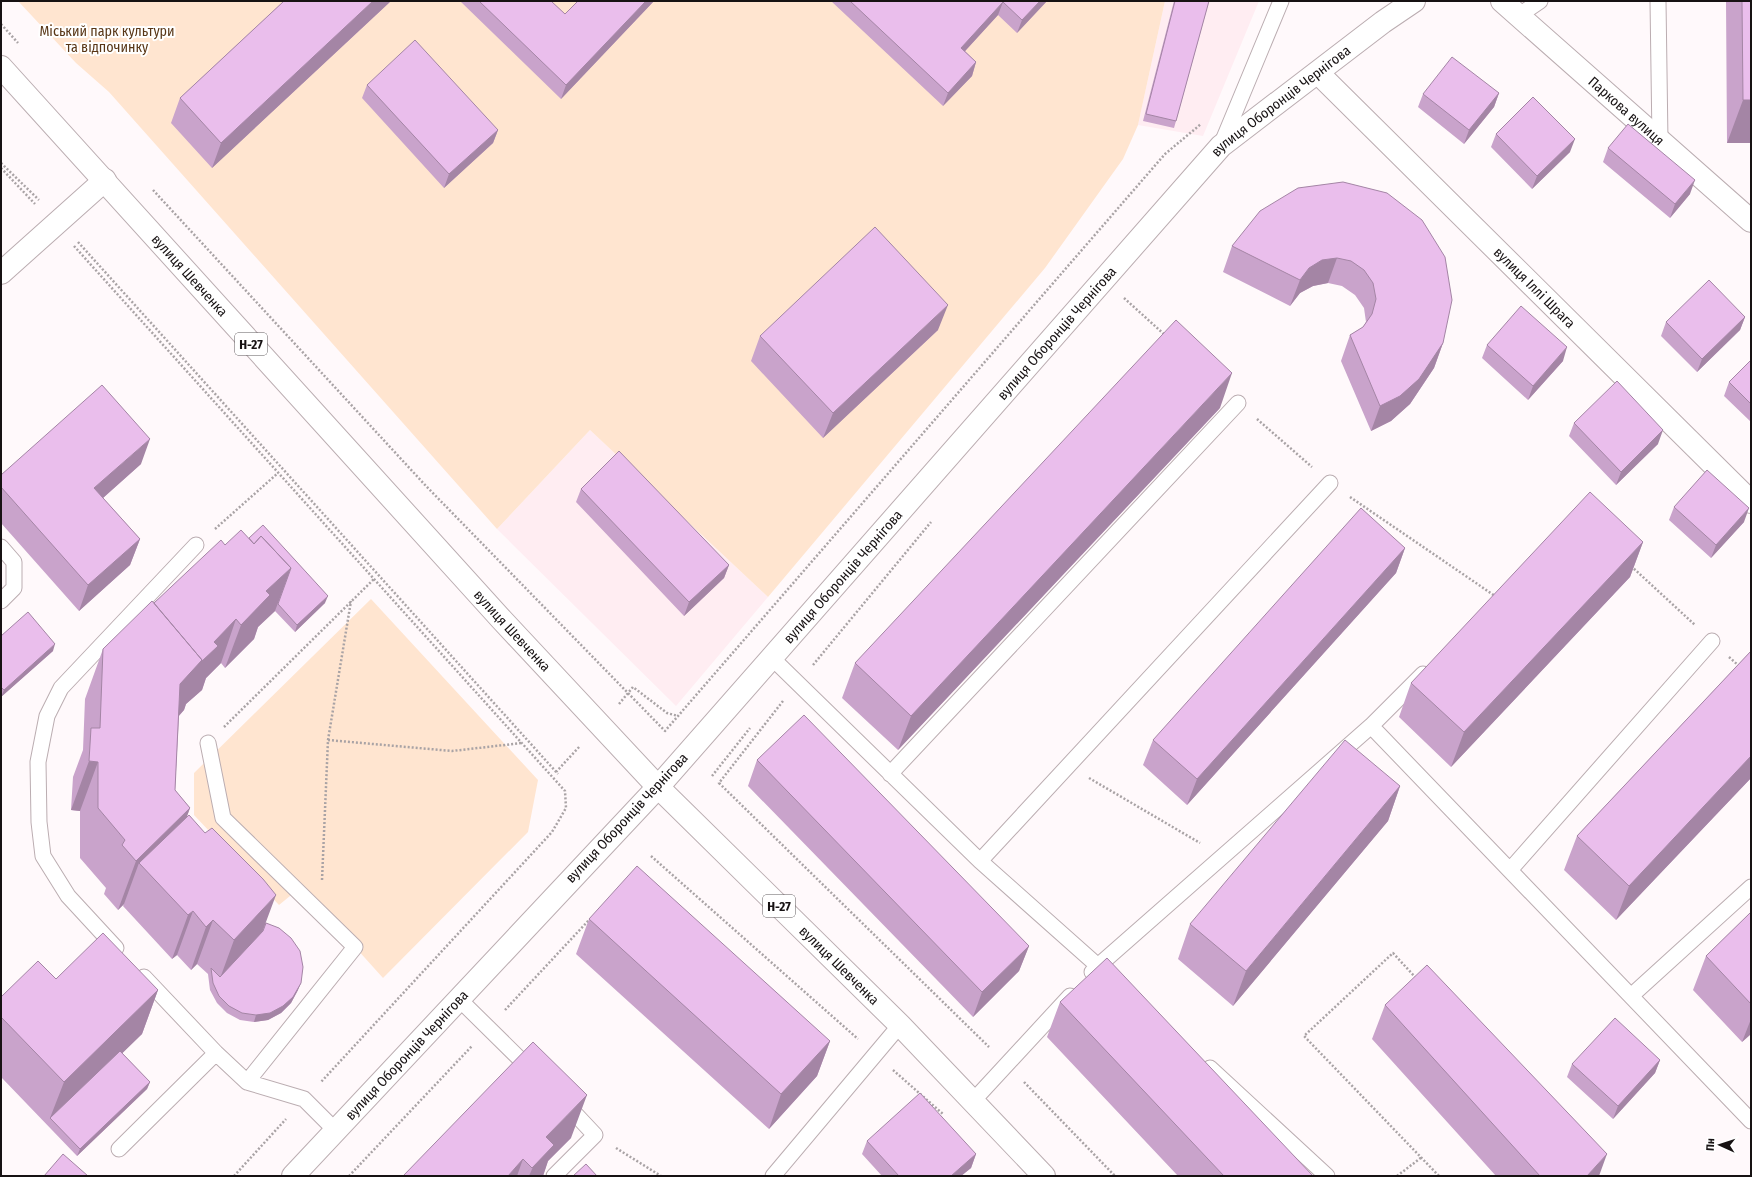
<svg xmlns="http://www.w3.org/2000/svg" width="1752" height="1177" font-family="'Fira Sans Condensed',sans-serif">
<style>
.built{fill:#ffedf2}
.green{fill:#ffe5d0}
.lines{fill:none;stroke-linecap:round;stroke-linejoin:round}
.lane-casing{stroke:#bbadb1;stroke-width:17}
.street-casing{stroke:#bbadb1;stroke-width:24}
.secondary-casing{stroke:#bbadb1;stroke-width:24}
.primary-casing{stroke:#bbadb1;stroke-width:24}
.path{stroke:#a9a3a5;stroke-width:2.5;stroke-dasharray:2 2;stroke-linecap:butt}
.lane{stroke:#fff;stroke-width:15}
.street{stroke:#fff;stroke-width:22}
.secondary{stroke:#fff;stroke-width:22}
.primary{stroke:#fff;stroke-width:22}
.wall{fill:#c9a3cb}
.shaded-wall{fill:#a485a5}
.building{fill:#eabeec;stroke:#a485a5}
.labels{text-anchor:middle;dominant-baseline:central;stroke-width:4;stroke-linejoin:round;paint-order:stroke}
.shield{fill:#fff;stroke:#5d595a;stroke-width:1}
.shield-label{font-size:13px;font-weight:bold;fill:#171213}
.park-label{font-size:14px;fill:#583616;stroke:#fff}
.street-label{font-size:14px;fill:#171213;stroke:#fff}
</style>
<rect width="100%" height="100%" fill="#fff9fb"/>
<path class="built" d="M1165,1H1259L1203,136L1138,125Z
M590,430L768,597L676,706L497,529Z"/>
<path class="green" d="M18,1H1165L1138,125L1123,159L1045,268L768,597L590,430L497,529L109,92L76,63Z
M371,599L538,780L528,832L383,978L301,887L279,905L194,815V773Z"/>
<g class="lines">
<g class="lane-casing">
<path id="lane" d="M1658,1L1660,141
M1518,16L1540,1
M1222,143L1281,1
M1,547L14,562V588L1,601
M772,658L980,861L1098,966L1092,972
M1371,726L1751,1121
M208,743L223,818L355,947L247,1082
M890,774L1238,403
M980,861L1330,483
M1510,870L1712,641
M116,948L68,896L43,856L39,822L38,762L47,716L61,688L196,545
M144,977L216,1053L247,1082L304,1099L336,1131
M1112,979L1098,966L1371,726L1423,674
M1631,996L1751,887
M459,999L532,1071
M1210,1068L1327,1176
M973,1101L1070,996
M119,1149L216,1053
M554,1176L595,1135L565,1103
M773,1176L900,1025"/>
</g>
<g class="street-casing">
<g id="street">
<path id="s1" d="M1502,1L1751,221"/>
<path id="s2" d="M1318,73L1751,502"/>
<path d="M1,273L105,180"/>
<path id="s3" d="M658,787L1221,146L1383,22L1414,1"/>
</g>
</g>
<g class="secondary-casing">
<g id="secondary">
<path id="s4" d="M293,1176L658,787"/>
</g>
</g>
<g class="primary-casing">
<g id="primary">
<path id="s5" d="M1,67L502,620L658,787L900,1025L1044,1176"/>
</g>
</g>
<path class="path" d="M1,24L18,43
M1,163L39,200
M1,168L35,204
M153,190L426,486L665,731L1165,154L1201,124
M78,242L558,774
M74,246L565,791L566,808L552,832L321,1082
M1124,298L1166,336
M1257,419L1312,467
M1350,497L1495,596
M215,529L278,473
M1631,566L1695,625
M1729,657L1739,666
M813,665L931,522
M783,701L719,783L989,1047
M619,704L633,687L667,713L678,716
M224,727L374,579
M328,740L452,751L522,743
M556,772L580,746
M712,776L750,728
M1089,778L1200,843
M651,856L858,1039
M322,880L328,740L351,601
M1416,978L1393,953L1304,1036L1439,1176
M505,1010L589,920
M893,1070L943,1114
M1024,1082L1115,1176
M616,1148L661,1176
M234,1176L286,1119
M349,1176L472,1046
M1397,1176L1422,1157"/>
<use href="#lane" class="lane"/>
<use href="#street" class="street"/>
<use href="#secondary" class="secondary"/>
<use href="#primary" class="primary"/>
</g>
<path class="wall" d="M284,1H391L212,168L171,123L180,98Z
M462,1H551L565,14L654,1L561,99L461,2Z
M831,1H1047L1017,33L998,15L965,51L976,62L972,76L943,106Z
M1174,1H1209L1176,121L1174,128L1143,121Z
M1726,1H1751V143H1727Z
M367,85L498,130L493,143L444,188L362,98Z
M1499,93L1494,107L1464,144L1418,107L1423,94Z
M1496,134L1570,152L1532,189L1491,147Z
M1608,148L1690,194L1670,218L1603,162Z
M1298,188L1443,343L1434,368L1410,404L1391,421L1371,431L1341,361L1350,335L1363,327L1366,322L1364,308L1355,295L1342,286L1328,283L1313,286L1300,293L1290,306L1223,272L1232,246Z
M1745,317L1740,330L1697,372L1661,336L1666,322Z
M938,330L823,438L751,361L760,336Z
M1487,345L1563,361L1528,400L1482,358Z
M1751,360V422L1724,396L1729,382Z
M1220,408L898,750L842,698L855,663Z
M1574,423L1658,444L1616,485L1569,436Z
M141,464L103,498L140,539L130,565L79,611L1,523V475Z
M581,489L729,565L724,578L684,616L576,502Z
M1674,507L1744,522L1711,558L1669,520Z
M249,538L325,603L295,632L275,611L258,627L254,639L225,668L221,663L206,678L202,690L186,704L184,710L179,716L175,790L190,808L187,816L266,923L298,990L291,1003L281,1013L268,1020L254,1022L240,1020L227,1013L217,1003L210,990L208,974L197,964L191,970L177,955L172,959L123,906L124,904L118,910L104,894L106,888L80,858V811L71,810L73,777L83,750L85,699L103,649L154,603L225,545Z
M1643,542L1630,577L1451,767L1399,717L1411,683Z
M1405,548L1396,573L1187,805L1143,765L1153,740Z
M1,636L53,651L1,697Z
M1751,651V778L1616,920L1564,870L1577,836Z
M757,760L1029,946L1019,971L973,1017L748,786Z
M1400,786L1388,821L1233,1006L1178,959L1190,924Z
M1751,912V1034L1742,1042L1693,990L1706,956Z
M589,919L830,1041L817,1076L769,1129L576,954Z
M56,979L158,990L142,1034L122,1053L150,1082L147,1089L77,1156L1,1077V997Z
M1060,1002L1313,1176H1178L1047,1037Z
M1385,1005L1599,1176H1496L1372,1039Z
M1660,1060L1655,1073L1613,1119L1567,1077L1572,1064Z
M571,1138L548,1161L543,1176H403Z
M867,1141L976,1154L971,1168L961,1176H882L862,1154Z"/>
<path class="shaded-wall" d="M373,1H391L212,168L221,143Z
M646,1H654L561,99L566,85Z
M1040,1H1047L1017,33L1022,20Z
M1003,2L998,15L956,61L961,48Z
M976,62L972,76L943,106L948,93Z
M1499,93L1494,107L1464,144L1469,130Z
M1743,100H1751V143H1727Z
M498,130L493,143L444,188L449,174Z
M1575,139L1570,152L1532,189L1537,176Z
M1695,180L1690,194L1670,218L1675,204Z
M1337,258L1328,283L1313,286L1300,293L1290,306L1300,280L1309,268L1322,260Z
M948,305L938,330L823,438L833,413Z
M1745,317L1740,330L1697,372L1702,359Z
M1443,343L1434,368L1410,404L1391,421L1371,431L1380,406Z
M1567,347L1563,361L1528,400L1533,386Z
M1232,373L1220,408L898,750L911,716Z
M1663,430L1658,444L1616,485L1621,472Z
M150,439L141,464L85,514L94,488Z
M1749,508L1744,522L1711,558L1716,545Z
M140,539L130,565L79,611L88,585Z
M1643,542L1630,577L1451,767L1464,732Z
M1405,548L1396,573L1187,805L1197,779Z
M729,565L724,578L684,616L689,602Z
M291,568L275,611L258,627L254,639L225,668L241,625L266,591Z
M328,596L325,603L295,632L297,625Z
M236,619L221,663L206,678L202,690L186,704L184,710L162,734L180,684L214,642Z
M55,644L53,651L1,697L4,690Z
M1751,756V778L1616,920L1629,886Z
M89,761L98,762L80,811L71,810Z
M1400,786L1388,821L1233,1006L1246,971Z
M190,808L172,857L139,863L124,904L118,910L136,861Z
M276,895L260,938L218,984L234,940Z
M193,911L177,955L172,959L188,915Z
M213,920L197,964L191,970L206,927Z
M1029,946L1019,971L973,1017L982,992Z
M301,983L298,990L291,1003L281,1013L268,1020L254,1022L256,1015Z
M158,990L142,1034L53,1121L50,1118L64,1082Z
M1751,1019V1034L1742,1042Z
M830,1041L817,1076L769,1129L781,1094Z
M1660,1060L1655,1073L1613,1119L1618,1106Z
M150,1082L147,1089L77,1156L80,1149Z
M587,1095L571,1138L548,1161L543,1176H529L546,1137Z
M976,1154L971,1168L961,1176H951Z
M1607,1154L1599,1176H1587Z
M523,1159L517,1176H508Z"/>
<path class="building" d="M284,1H373L221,143L180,98Z
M479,1H551L565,14L578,1H646L566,85Z
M850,1H1040L1022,20L1003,2L961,48L976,62L948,93Z
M1175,1H1209L1176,121L1146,114Z
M1742,1H1751V100H1743Z
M415,40L498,130L449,174L367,85Z
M1452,57L1499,93L1469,130L1423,94Z
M1533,97L1575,139L1537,176L1496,134Z
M1628,124L1695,180L1675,204L1608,148Z
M1343,182L1387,193L1422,220L1445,257L1452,300L1443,343L1419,379L1400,396L1380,406L1350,335L1363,327L1372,314L1376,299L1373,283L1364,270L1351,261L1337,258L1322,260L1309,268L1300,280L1232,246L1260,211L1298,188Z
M875,227L948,305L833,413L760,336Z
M1709,280L1745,317L1702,359L1666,322Z
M1521,306L1567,347L1533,386L1487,345Z
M1176,320L1232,373L911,716L855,663Z
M1751,360V404L1729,382Z
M1617,381L1663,430L1621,472L1574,423Z
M102,385L150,439L94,488L140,539L88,585L1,487V475Z
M619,451L729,565L689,602L581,489Z
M1707,470L1749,508L1716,545L1674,507Z
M1590,492L1643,542L1464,732L1411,683Z
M1361,508L1405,548L1197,779L1153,740Z
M263,525L328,596L297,625L278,604L291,568L261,536L254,544L249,538Z
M241,530L254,544L261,536L291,568L266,591L270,595L241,625L236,619L214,642L218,646L201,662L202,660L154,603L221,540L225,545Z
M152,601L202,660L180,684L175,790L190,808L136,861L122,845L125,840L98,808V762L89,761L91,728H100L103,649Z
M28,612L55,644L4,690L1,687V636Z
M1751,651V756L1629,886L1577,836Z
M804,715L1029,946L982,992L757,760Z
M1345,740L1400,786L1246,971L1190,924Z
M189,815L205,833L212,828L263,879L276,895L234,940L213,920L206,927L193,911L188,915L139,863Z
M637,866L830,1041L781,1094L589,919Z
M1751,912V1004L1706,956Z
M266,923L279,928L291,938L300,951L303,967L301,983L293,997L283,1006L270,1013L256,1015L242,1013L229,1006L219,996L213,983L211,968L220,977L263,931Z
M103,933L158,990L64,1082L1,1017V997L38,961L56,979Z
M1107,958L1313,1176H1224L1060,1002Z
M1427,965L1607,1154L1587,1176H1540L1385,1005Z
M1615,1018L1660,1060L1618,1106L1572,1064Z
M533,1042L587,1095L546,1137L554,1145L532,1168L523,1159L508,1176H403Z
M120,1051L150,1082L80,1149L50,1118Z
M920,1093L976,1154L951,1176H899L867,1141Z
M63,1154L88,1176H44Z
M586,1164L597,1176H573Z"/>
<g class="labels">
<g class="shield">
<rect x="235" y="333" width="32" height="22" rx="3"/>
<rect x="763" y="895" width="32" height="22" rx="3"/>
</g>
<g class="shield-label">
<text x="251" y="344">Н-27</text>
<text x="779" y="906">Н-27</text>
</g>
<g class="park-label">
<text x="107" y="31">Міський парк культури<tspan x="107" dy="16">та відпочинку</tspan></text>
</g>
<g class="street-label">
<text stroke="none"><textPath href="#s3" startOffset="928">вулиця Оборонців Чернігова</textPath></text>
<text stroke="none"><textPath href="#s1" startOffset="166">Паркова вулиця</textPath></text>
<text stroke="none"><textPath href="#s5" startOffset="281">вулиця Шевченка</textPath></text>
<text stroke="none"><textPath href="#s2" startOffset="305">вулиця Іллі Шрага</textPath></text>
<text stroke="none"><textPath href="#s3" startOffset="604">вулиця Оборонців Чернігова</textPath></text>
<text stroke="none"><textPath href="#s3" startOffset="280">вулиця Оборонців Чернігова</textPath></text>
<text stroke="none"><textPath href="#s5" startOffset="761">вулиця Шевченка</textPath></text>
<text transform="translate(627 818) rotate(-47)">вулиця Оборонців Чернігова</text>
<text stroke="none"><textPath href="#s5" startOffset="1229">вулиця Шевченка</textPath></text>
<text stroke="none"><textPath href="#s4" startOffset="166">вулиця Оборонців Чернігова</textPath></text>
</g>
</g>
<rect width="1752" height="1177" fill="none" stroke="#171213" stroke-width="4"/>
<g transform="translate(1720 1145) rotate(273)" stroke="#ffffff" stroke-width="3" paint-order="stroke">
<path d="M0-3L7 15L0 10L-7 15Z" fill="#171213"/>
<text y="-6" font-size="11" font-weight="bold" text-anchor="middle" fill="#171213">Пн</text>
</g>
</svg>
